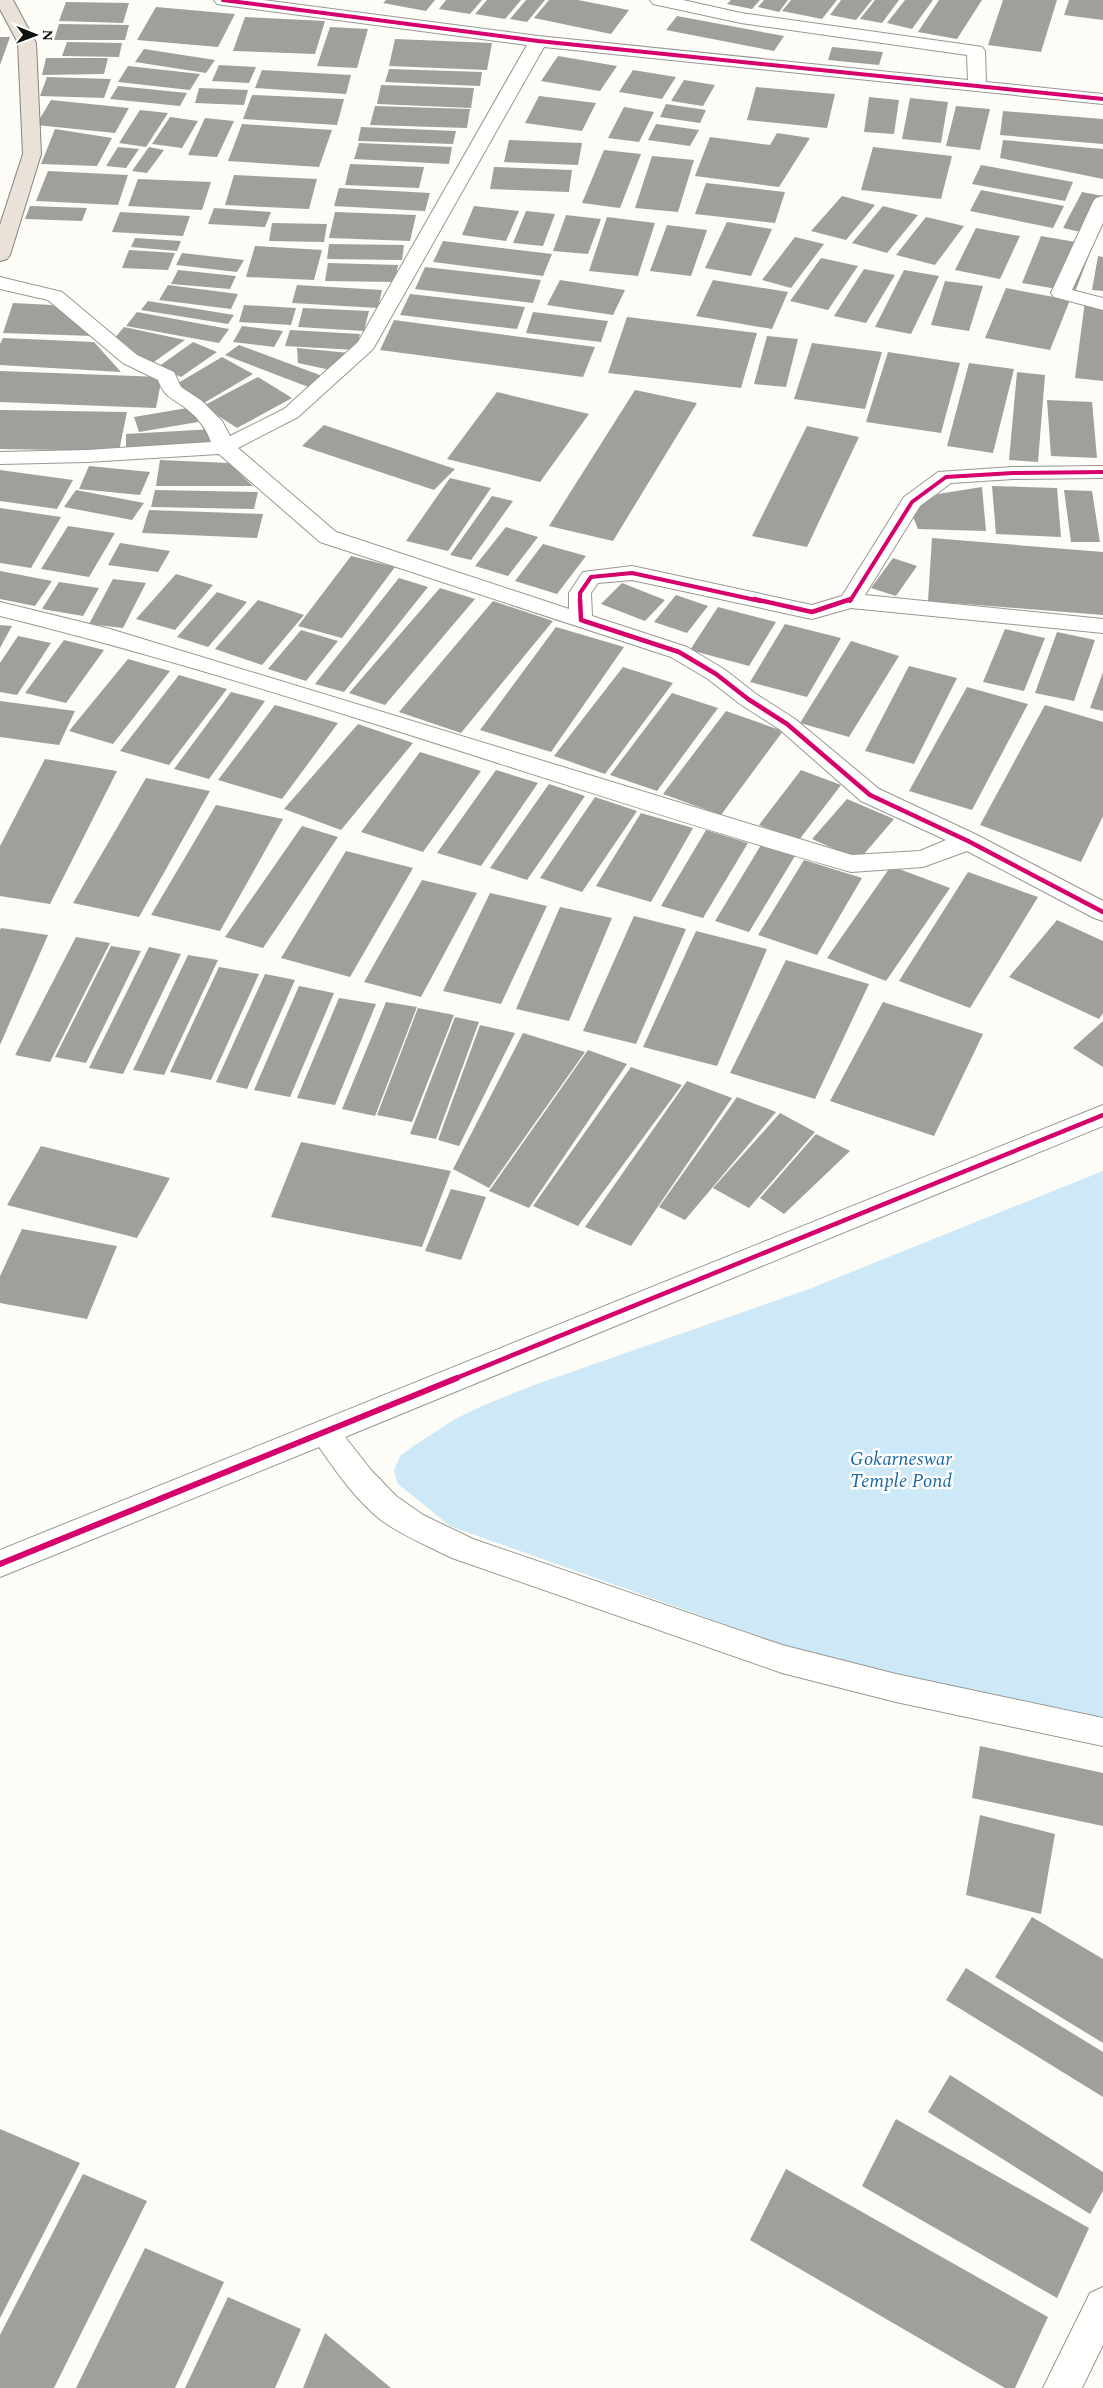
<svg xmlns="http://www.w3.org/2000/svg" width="1103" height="2388" font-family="Spectral,serif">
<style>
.water{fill:#cde8f7}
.building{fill:#a19f9c}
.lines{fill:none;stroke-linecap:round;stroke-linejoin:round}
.minor-casing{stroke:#979795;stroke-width:2}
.highway-casing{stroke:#858482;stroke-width:2}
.minor{fill:#fffffe;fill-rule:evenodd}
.highway{fill:#eae1d8;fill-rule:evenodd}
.cycleway-far2-casing{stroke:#fff;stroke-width:6}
.cycleway-far1-casing{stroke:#fff;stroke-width:8}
.cycleway-casing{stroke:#fff;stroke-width:9}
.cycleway-far2{stroke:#d6006c;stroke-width:4}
.cycleway-far1{stroke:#d6006c;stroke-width:4.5}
.cycleway{stroke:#d6006c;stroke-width:6}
.labels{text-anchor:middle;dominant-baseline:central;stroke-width:5;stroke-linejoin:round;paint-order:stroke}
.water-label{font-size:19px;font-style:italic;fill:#1768a6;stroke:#fff}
</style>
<rect width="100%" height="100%" fill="#fdfcf7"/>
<path class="water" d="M1103,1171V1720L854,1666L789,1647L450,1526L397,1483L394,1470L400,1456L412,1447L455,1419L482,1406L534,1385L809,1289Z"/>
<path class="building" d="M386,0H435L426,11L383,3Z
M446,0H482L470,14L439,9Z
M487,0H521L505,19L475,14Z
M526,0H545L527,22L510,19Z
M549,0H578L629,10L611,34L534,18Z
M731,0H760L752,9L727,4Z
M764,0H788L779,12L758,7Z
M791,0H837L822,19L782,11Z
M841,0H872L856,20L830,15Z
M875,0H899L882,23L860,19Z
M905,0H933L912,29L887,23Z
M939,0H982L957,39L918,32Z
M1003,0H1057L1041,52L988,45Z
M1069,0H1103V20L1064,15Z
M66,2L129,3L123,23L59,21Z
M156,7L235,14L218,47L137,40Z
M677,16L784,36L774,51L666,30Z
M245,17L325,21L315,54L233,51Z
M59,24L129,25L125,40H54Z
M330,27L368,29L357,68L317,66Z
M0,37H10L0,65Z
M395,39L492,43L487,70L389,66Z
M67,42L122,43L119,57L62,56Z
M832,47L883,52L879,65L828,60Z
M144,49L215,60L206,73L135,62Z
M558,56L617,66L600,91L541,81Z
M46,58H108L104,74L42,75Z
M219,65L256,67L249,83L212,81Z
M128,66L200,74L190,90L118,82Z
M389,69L482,72L480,86L385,82Z
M262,70L351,75L346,94L255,88Z
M633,70L676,77L662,99L619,92Z
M47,77L111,79L104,98L40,96Z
M684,80L715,85L703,106L671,101Z
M381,85L474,88L471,108L377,104Z
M118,86L187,93L180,106L110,99Z
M756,87L835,94L827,128L747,120Z
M199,88L248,90L244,105L195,103Z
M252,95L344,99L337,125L243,119Z
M539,96L596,103L582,131L525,123Z
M869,97L899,100L894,134L864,132Z
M910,98L948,102L941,143L902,139Z
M51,100L129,108L115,133L36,125Z
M666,104L706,110L700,123L660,117Z
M375,106L470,109L467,128L370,125Z
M956,106L990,109L980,150L946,146Z
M624,107L654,112L639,142L608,138Z
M140,110L168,113L146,147L119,143Z
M1003,111L1103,119V144L1000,135Z
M170,117L198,121L182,148L152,144Z
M205,118L234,121L217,157L188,155Z
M242,124L332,130L319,167L228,161Z
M656,124L699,130L690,146L648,140Z
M361,127L456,131L453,144L358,141Z
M55,129L112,138L97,166L41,164Z
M777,133L810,138L779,187L695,176L710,137L770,145Z
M509,140L582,143L578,165L504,162Z
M1003,140L1103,149V179L1000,158Z
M359,143L452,147L449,164L354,159Z
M118,147L139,149L126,168L106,166Z
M149,147L164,150L147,173L132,171Z
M873,147L952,156L941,199L861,190Z
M604,150L641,154L620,208L582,203Z
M652,156L694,160L678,212L635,208Z
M350,164L424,167L419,188L345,185Z
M981,165L1073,182L1065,201L972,184Z
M494,167L572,170L569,192L490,189Z
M48,171L128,175L118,205L36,201Z
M234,175L317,179L309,209L225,205Z
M138,179L211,182L202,210L128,206Z
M706,183L785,192L775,223L695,214Z
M339,188L430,193L425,211L334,206Z
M981,190L1064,206L1053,228L970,211Z
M1082,192L1103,196L1085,233L1063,228Z
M842,196L875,205L846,240L811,231Z
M30,206L87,208L82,221L25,219Z
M474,206L519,211L506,241L462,235Z
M883,206L918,215L887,253L852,243Z
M214,208L271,212L265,227L208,224Z
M526,211L555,214L543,246L513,243Z
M120,212L190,216L183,236L112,232Z
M335,212L416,215L410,241L329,238Z
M566,215L601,219L588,254L553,251Z
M607,217L655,223L638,276L589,271Z
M926,217L964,226L935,265L896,255Z
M727,222L772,229L751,276L705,268Z
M272,223L327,224L324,242L269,241Z
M667,225L707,230L691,276L650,271Z
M976,228L1020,236L1000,279L955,270Z
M1041,236L1093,245L1075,292L1022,283Z
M795,237L824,244L791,288L762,280Z
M135,238L181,241L177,251L131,247Z
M443,241L552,254L543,276L433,262Z
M329,244L404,245L402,260L327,259Z
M255,246L322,250L314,280L246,277Z
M129,250L175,253L168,270L122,268Z
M182,253L244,260L237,272L176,265Z
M1098,256L1103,257V291L1092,290Z
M821,258L858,266L828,310L790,301Z
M328,263L398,265L395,282L325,281Z
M425,267L541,280L533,303L415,289Z
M864,269L895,275L866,323L834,316Z
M178,270L236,276L230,289L171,284Z
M904,270L939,276L911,334L875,327Z
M560,280L625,290L613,315L547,305Z
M713,280L788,292L772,329L696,316Z
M945,281L983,286L969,331L931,325Z
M168,285L238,294L231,309L159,300Z
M297,285L382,290L378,308L292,303Z
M1006,288L1070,300L1050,350L985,338Z
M410,294L525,307L517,329L400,315Z
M148,301L234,315L228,324L141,310Z
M1085,301L1103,303V381L1075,378Z
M13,303L52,305L81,320L94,336L3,333Z
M244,305L296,308L291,325L239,322Z
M303,308L369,311L364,331L298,327Z
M137,312L229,329L219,343L126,326Z
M533,312L608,321L601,342L526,333Z
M627,317L757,333L741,388L608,373Z
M394,320L595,347L583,377L380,350Z
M242,326L283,331L274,347L233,342Z
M124,327L185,340L151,364L113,340Z
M290,330L360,334L356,350L285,346Z
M767,336L798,339L786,387L754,384Z
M3,338L94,342L121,372L0,365V344Z
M193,342L217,352L181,377L158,367Z
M812,343L882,352L865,409L794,399Z
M239,345L325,377L311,388L225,355Z
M297,348L350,353L335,371L298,363Z
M888,352L960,363L941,433L866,422Z
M222,357L253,374L204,403L173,386Z
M969,363L1014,369L993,453L947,446Z
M0,371L162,377L156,408L0,402Z
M1017,372L1045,375L1038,462L1009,460Z
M258,377L292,398L237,428L203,406Z
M635,390L697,403L613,541L549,526Z
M497,392L589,414L540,482L447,459Z
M1047,400L1092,402L1097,458L1051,456Z
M193,407L198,422L139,432L134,417Z
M0,410L127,412L119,451L0,449Z
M324,425L455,469L434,490L302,446Z
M807,426L859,437L807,547L752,536Z
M214,429V443L126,448V434Z
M160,460L229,463L253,486H156Z
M89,466L150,472L140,495L79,489Z
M0,470L73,480L57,509L0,501Z
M450,478L491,488L448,551L406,541Z
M992,486L1057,488L1061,537L996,534Z
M982,487L986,531L918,529L911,512L938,494Z
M76,490L144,503L132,520L64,507Z
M155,490L258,492L254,509L151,507Z
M1064,490L1092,491L1100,542H1071Z
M492,496L513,501L471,560L450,555Z
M0,508L61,517L31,568L0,563Z
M149,510L263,514L257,538L142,533Z
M68,526L115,533L89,577L41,569Z
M506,527L538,537L508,576L475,566Z
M932,538L1103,552V615L928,601Z
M120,543L170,551L158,572L108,565Z
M543,544L586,556L557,594L515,581Z
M351,556L395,567L342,638L298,626Z
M893,558L917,566L896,596L871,588Z
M0,571L52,581L35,606L0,599Z
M176,574L213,585L175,630L136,619Z
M399,578L428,587L344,692L315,684Z
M113,579L146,583L123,628L89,624Z
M59,582L99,588L83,616L42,609Z
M622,583L665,600L645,621L601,604Z
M440,588L475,599L385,705L349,693Z
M217,592L247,602L208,647L177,637Z
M676,595L708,606L687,633L654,622Z
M258,600L304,615L262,665L215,649Z
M493,601L553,621L461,733L399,712Z
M718,607L776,622L749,666L690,650Z
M785,624L841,638L807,697L750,682Z
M0,625L12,626L0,648Z
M556,627L624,647L551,752L480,730Z
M1005,629L1045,638L1024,691L983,682Z
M301,630L338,641L306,681L268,669Z
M1057,632L1095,640L1074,701L1035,693Z
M18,636L51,643L17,695L0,692V663Z
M64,640L104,650L66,703L25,693Z
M851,641L899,656L849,737L800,723Z
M128,659L170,671L113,744L69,731Z
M909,666L957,678L914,764L865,751Z
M623,667L673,683L605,774L554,756Z
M1103,672V711L1090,708Z
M179,675L227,689L169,765L120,751Z
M967,687L1028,704L972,810L909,791Z
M231,692L265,701L209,779L174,769Z
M672,693L718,708L657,791L610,775Z
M0,701L75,711L59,745L0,737Z
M275,705L338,723L282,799L218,780Z
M1045,705L1103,722V816L1081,862L980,825Z
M726,711L783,731L721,815L663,794Z
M358,724L413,743L341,830L284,809Z
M420,752L481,771L423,852L361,832Z
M45,759L117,771L50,904L0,896V846Z
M496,770L538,783L481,866L437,853Z
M801,770L841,785L799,840L759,825Z
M146,778L210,791L139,917L73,903Z
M549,784L585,796L527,880L490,868Z
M595,797L637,811L582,892L540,878Z
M847,799L894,819L859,860L812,839Z
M216,805L283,819L220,931L151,915Z
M641,813L693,828L651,902L596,886Z
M302,826L338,837L263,948L225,937Z
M706,830L748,843L703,918L661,906Z
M761,845L795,856L749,932L715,921Z
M346,851L413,868L350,977L281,958Z
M804,860L862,878L817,955L758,935Z
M891,866L950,888L886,981L827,958Z
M968,872L1038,897L970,1008L899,981Z
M422,880L477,893L421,997L364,982Z
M490,893L547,906L501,1004L443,991Z
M560,907L612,918L569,1021L516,1009Z
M634,916L686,929L636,1044L583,1031Z
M1057,920L1103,941V1013L1099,1019L1009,977Z
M1,928L48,935L0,1045V930Z
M696,931L767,949L717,1066L643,1047Z
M76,937L110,943L50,1062L15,1055Z
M111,946L141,951L86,1063L55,1057Z
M149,947L181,954L123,1074L89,1068Z
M188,955L218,960L164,1075L133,1070Z
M786,960L869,984L815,1099L730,1073Z
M219,967L259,974L211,1080L170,1072Z
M265,974L295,980L247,1089L216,1082Z
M299,986L334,993L290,1097L254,1090Z
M339,998L376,1004L335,1105L297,1098Z
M386,1002L417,1007L375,1116L342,1109Z
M883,1002L983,1034L934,1136L830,1101Z
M418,1008L454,1015L412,1122L377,1115Z
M455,1017L479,1022L436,1139L410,1134Z
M1103,1021V1067L1073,1048Z
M480,1025L515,1033L459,1146L438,1140Z
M523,1033L585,1052L489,1188L453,1169Z
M588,1050L627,1064L529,1208L489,1191Z
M631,1067L682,1085L578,1226L533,1206Z
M687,1081L732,1098L631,1246L585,1227Z
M737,1097L776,1112L685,1220L659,1207Z
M780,1113L815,1132L749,1208L713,1188Z
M816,1134L850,1151L784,1214L760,1198Z
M301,1142L451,1171L422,1247L271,1217Z
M41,1146L170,1178L137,1238L7,1205Z
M451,1189L486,1197L461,1260L425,1251Z
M22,1229L117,1246L87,1319L0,1303V1276Z
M980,1746L1103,1773V1826L972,1798Z
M980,1815L1055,1834L1041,1914L966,1895Z
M1032,1917L1103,1959V2043L995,1977Z
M966,1968L1103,2052V2097L946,2000Z
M950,2075L1103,2172V2191L1090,2214L928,2112Z
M896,2119L1089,2228L1057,2298L862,2186Z
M0,2129L80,2163L0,2318Z
M786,2169L1048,2317L1015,2388H1005L750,2240Z
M83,2174L147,2201L54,2388H0V2335Z
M145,2248L224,2282L175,2388H76Z
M228,2297L301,2329L275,2388H185Z
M325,2333L391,2388H303Z"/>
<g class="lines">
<g class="minor-casing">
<path id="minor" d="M214,0H263L538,36L968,80L967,55L741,23L653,4L650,0H683L741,13L976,46L982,47L985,51L986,82L1103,94V104L544,47L373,349L298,417L238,448L336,532L569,609V593L583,572L632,566L812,605L842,596L904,497L938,472L1013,467L1103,466V478L1013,479L951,483L920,506L865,595L1103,619V633L851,608L812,619L632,580L598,583L591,593L592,616L687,647L724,669L756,694L795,719L879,789L977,835L1103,901V921L1094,918L967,851L923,867L851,872C566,791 288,687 0,616V602L110,629L852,855L920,851L946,840L861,801L779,729L740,704L708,679L671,657L320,542L219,454L87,462L0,464V452L87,450L211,442C206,428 199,419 188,410C174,398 165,399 158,380L123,363L48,300L0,289V277L62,292L137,355L174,372L181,387L202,401L222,421L230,436L284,409L358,342L527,45L223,5L217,4Z
M1103,196V223L1072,290L1103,298V310L1054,297L1051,293L1093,202L1096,198Z
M1103,1105V1126L345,1437L371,1470L396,1496L423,1515L473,1539L782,1645L896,1674L1103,1718V1746L896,1702L782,1673L452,1558C428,1546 403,1536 381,1520C356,1500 337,1473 319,1447L0,1577V1550Z
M1103,2287V2345L1082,2388H1043L1090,2293Z"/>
</g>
<g class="highway-casing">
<path id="highway" d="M0,0H13L36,43L41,154L10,255L7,259L0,261V225L23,154L18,43L0,9Z"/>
</g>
<use href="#minor" class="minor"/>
<use href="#highway" class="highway"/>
<g class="cycleway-far2-casing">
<path id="cycleway-far2" d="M223,0L538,41L1103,99
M580,601V593L591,577L632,573L760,601
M850,601L912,502L946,477L1013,473L1103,472"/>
</g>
<g class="cycleway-far1-casing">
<path id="cycleway-far1" d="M580,599L581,620L679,652L716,674L748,699L787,724L870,795L968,841L1103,912
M754,599L812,612L851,599
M454,1379L1103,1115"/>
</g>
<g class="cycleway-casing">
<path id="cycleway" d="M0,1564L457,1378"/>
</g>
<use href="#cycleway-far2" class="cycleway-far2"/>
<use href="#cycleway-far1" class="cycleway-far1"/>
<use href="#cycleway" class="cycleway"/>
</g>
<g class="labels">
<g class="water-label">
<text x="901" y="1459">Gokarneswar<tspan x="901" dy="22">Temple Pond</tspan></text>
</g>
</g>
<g transform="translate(35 35) rotate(91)" stroke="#ffffff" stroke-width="4" paint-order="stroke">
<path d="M0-4L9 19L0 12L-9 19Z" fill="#111111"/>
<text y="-8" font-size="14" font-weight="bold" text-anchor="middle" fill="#111111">N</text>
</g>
</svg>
